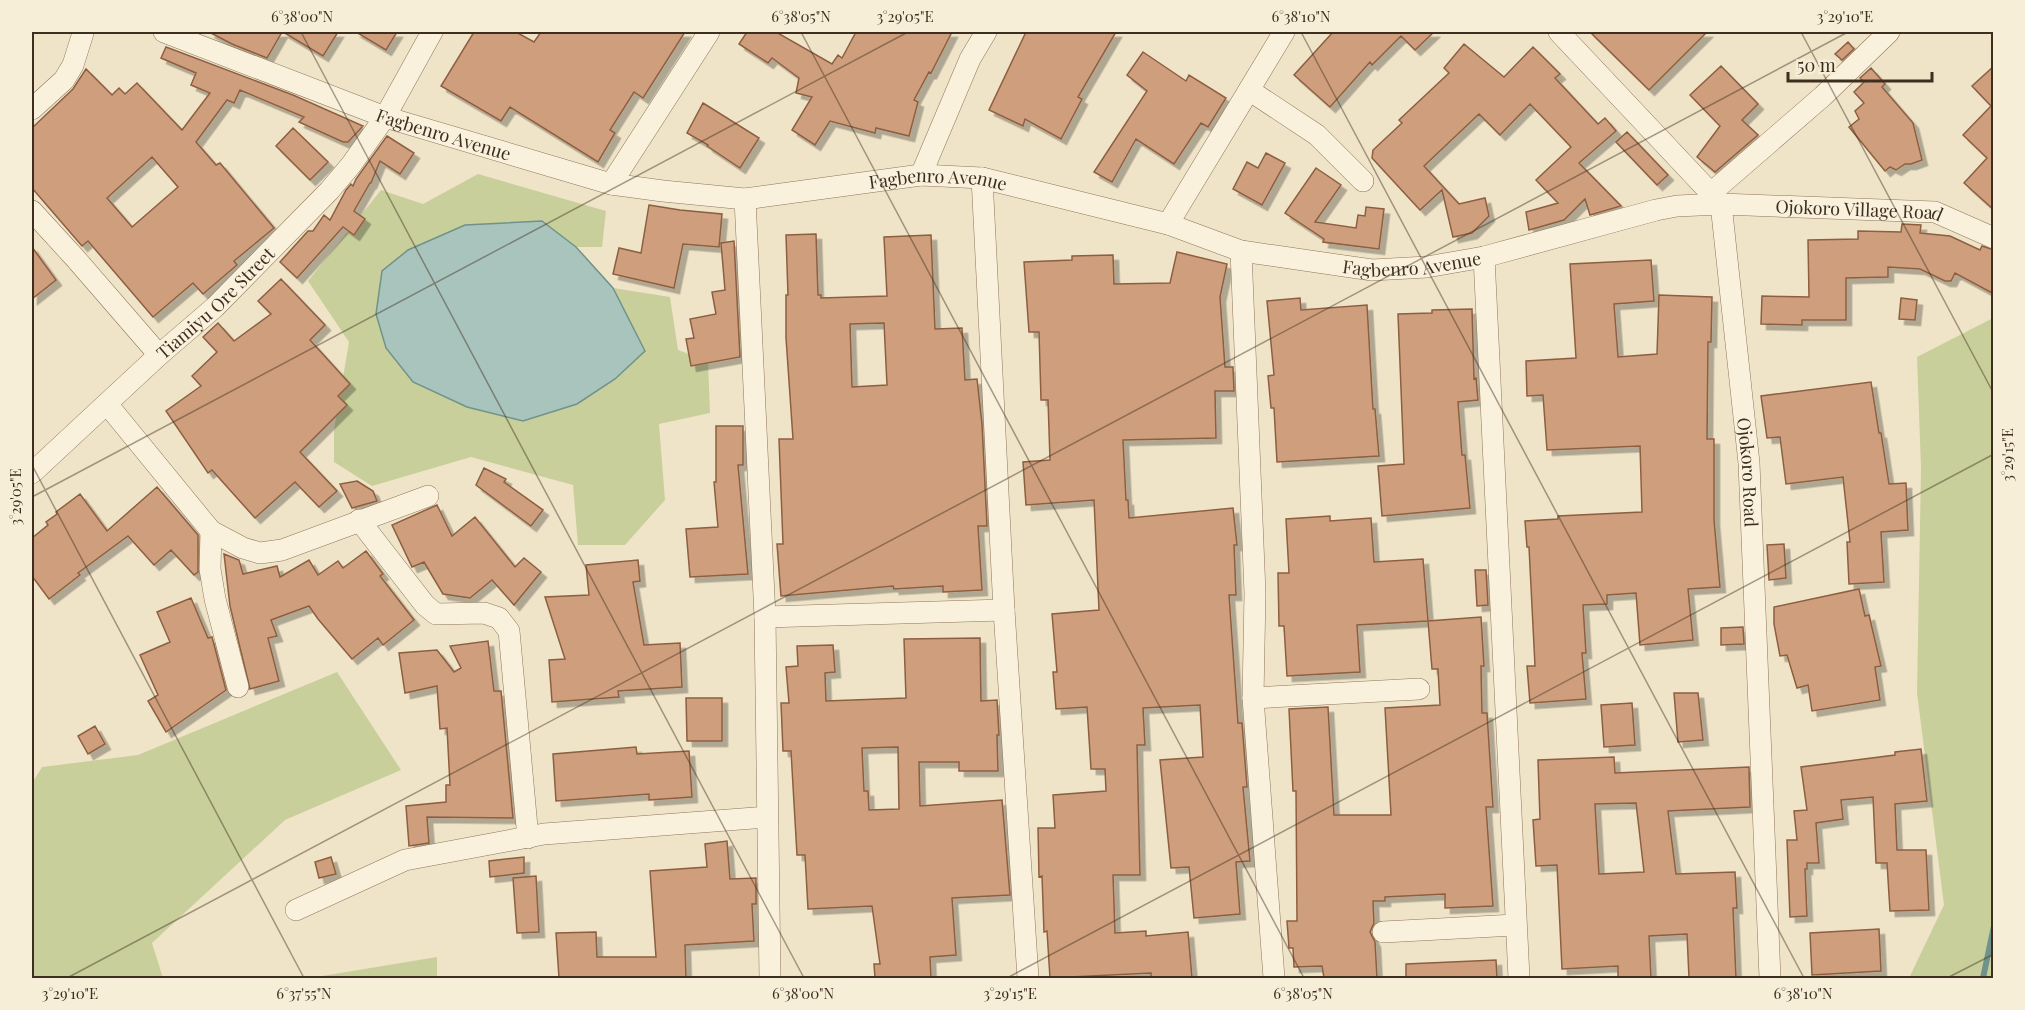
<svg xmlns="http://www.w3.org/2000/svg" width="2025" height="1010" font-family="'Playfair Display',serif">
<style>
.green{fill:#c9cf9b}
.water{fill:#a9c4bc;stroke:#6f938a;stroke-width:1.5}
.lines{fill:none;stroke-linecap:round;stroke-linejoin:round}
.stream{stroke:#6f938a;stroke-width:6}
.building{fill:#cf9f7d;stroke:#8d5f41;stroke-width:1.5;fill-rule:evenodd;filter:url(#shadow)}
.street-casing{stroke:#8d765c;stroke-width:22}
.street{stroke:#faf1dc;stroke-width:21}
.ticks{fill:none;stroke:#3d2e20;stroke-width:1.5;stroke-opacity:0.45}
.labels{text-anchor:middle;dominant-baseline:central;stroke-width:5;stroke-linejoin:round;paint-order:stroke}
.street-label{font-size:18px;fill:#3d2e20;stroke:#f7eed8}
.neatline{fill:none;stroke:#3d2e20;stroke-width:2}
.ticks-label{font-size:15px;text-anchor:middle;fill:#3d2e20}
</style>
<defs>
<filter id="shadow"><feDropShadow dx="5.5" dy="5.5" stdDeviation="0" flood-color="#0004"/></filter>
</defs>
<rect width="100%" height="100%" fill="#f0e4c8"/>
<path class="green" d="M478,174L606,211L602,247H576L542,221L465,225L645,351L613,288L670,297L678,350L708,361L710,413L659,424L665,500L625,545H578L573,485L471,457L372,486L334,462V430L349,342L308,281L381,190L423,204Z
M1993,318V978H1909L1944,905L1917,693L1921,469L1917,357Z
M337,672L401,770L285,820L152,943L163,978H32V783L42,767L138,755Z
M437,957V978H310Z"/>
<path class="water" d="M542,221L576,247L613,288L645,351L615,379L577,404L523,421L467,407L413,382L386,348L376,314L382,271L408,250L465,225Z"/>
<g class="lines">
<path class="stream" d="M1983,978L1994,926"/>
</g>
<path class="building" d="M209,32H282L267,58L232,44Z
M283,32H338L323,56Z
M356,32H397L386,50Z
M474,32H516L534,42L541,32H685L643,98L634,92L610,130L615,133L598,162L510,107L501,121L441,86Z
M747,32H776L832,64L838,55L842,58L856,32H952L931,73L929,72L914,100L918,102L909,136L876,128L875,133L830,121L815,145L792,130L812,97L796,93L799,78L772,58L768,63L739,44Z
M1026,32H1116L1078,97L1082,99L1061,139L1025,119L1023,126L989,110Z
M1333,32H1434L1415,50L1401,36L1372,65L1370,62L1330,107L1294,75Z
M1590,32H1707L1649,90Z
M1848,42L1854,49L1842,60L1835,54Z
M1464,44L1504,77L1533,47L1560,74L1555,78L1598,124L1605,118L1616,131L1579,163L1621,206L1590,215L1585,199L1564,220L1529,230L1526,212L1558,203L1536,180L1571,147L1530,104L1500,135L1479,114L1424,166L1459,204L1485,198L1489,216L1472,233L1453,237L1442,190L1420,210L1372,158L1373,150L1402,123L1399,120L1449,73L1444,68Z
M166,47L293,95L363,126L348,142H343L299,122L304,117L240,90L234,103L227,100L196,142L216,165L220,163L274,228L234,261L237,265L203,294L193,283L153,317L88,241L82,246L32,188V128L73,89L86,69L112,95L119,88L125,94L137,83L182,130L210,93L191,85L196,73L161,58ZM152,157L178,187L132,227L107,198Z
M1143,52L1186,81L1189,75L1226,98L1208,127L1201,123L1174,164L1136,139L1112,182L1094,172L1147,91L1127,75Z
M1721,66L1758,104L1742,120L1758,135L1715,172L1697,157L1720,126L1690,95Z
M1994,66V210L1964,183L1987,158L1963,135L1991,106L1972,86Z
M1871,68L1885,84L1882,87L1913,123L1922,160L1911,164H1905L1896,170L1890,167L1885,171L1849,127L1859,119L1855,111L1864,103L1854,92L1864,82L1860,78Z
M703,103L759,138L740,168L707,146L708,145L687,133Z
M293,128L328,162L310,180L276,146Z
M1627,132L1668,175L1657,185L1616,142Z
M387,136L414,153L400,174L380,161L371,183H370L354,211L365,219L354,235L343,227L297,278L280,262L308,231H313L324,215L330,220L346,190L351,184L353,186L356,179Z
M1266,153L1285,163L1262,205L1233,189L1247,162L1258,168Z
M1316,168L1341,185L1315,222L1356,228L1358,215L1365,216L1366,207L1384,209L1379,249L1323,242L1324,239L1285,213Z
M649,205L680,210L722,214L719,247L683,244L674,288L613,274L619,248L641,253Z
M1902,224L1921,225L1920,233L1950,236L1980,250L1982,246L1994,250V294L1955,273L1951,281H1945L1920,269L1888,267V277L1846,278V320H1802V325L1761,324L1762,296L1809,297L1808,240L1858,239V231L1901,232Z
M816,234L818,295H821V298L887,296L884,237L931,235L935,329L962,328L965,380L977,379L982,424L987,526H978L982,590L943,592V586L894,589L893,586L781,596L777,544H783L779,439H793L786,338V295H788L786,235ZM884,323L887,385L852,387L850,324Z
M734,241L740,357L691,366L686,339L694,338L690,319L716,314L712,292L725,290L721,243Z
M32,247L56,280L32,299Z
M1177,252L1227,264L1220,297L1225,367H1233L1234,391H1215L1216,438L1123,440L1126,500H1128L1129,518L1233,508L1237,545H1234L1236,595H1229L1238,723H1242L1247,787H1243L1250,861L1236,862L1240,914L1194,918L1189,867L1171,868L1160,760L1203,757L1200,705L1143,708L1145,745H1137L1140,875H1113L1115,933L1146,931V936L1188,932L1192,978H1151V973L1050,978L1047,931L1044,932L1042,876L1039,877L1038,828H1055L1053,795L1106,791L1105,769H1091L1087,707L1056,709L1053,672H1057L1052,614L1099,610L1094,500L1026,505L1023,462L1050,460L1048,400H1041L1039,332H1029L1024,262L1072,260V256L1113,255L1114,284L1170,283Z
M1651,260L1654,301L1614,304L1618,357L1657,354L1659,295L1712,297L1711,342H1708L1707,439H1714V520L1720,587L1688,589L1693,640L1640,645L1636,593L1607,595V604L1583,605L1586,653H1582L1586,699L1530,703L1527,666H1535L1529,547H1527L1525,521L1558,519V516L1642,512L1640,446L1547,450L1543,395L1527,396L1526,361L1576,358L1570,264Z
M281,279L325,325L310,340L350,384L338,396L347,405L300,452L337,491L319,507L295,482L255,518L212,470L208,473L166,411L201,386L192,376L217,352L203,337L218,323L234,341L271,314L258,301Z
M1300,298L1301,310L1367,305L1373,409H1375L1379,456L1277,462L1274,408H1271L1268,376L1274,375L1267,301Z
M1901,298L1917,300L1915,320L1899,319Z
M1472,309L1474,379L1476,378L1478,400L1458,402L1462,455H1465L1470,508L1382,516L1378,466L1404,464L1398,314L1432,313V310Z
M1871,382L1879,433H1881L1889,484L1906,483L1908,530L1881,532L1884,582L1849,584L1847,542H1850L1843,477L1786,484L1780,437L1767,438L1761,396Z
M716,426H743V465H738L748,574L690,577L686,529L718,527L714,482H716Z
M484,468L506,479L504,482L543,510L531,526L476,485Z
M357,481L373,491L377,501L352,508L340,484Z
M157,487L198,535V572L194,575L171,550L154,565L128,536L78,573L80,575L49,599L32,576V538L48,525L46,522L57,514L56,512L80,494L107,531Z
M437,505L452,536L475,517L515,567L524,558L541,572L514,605L492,580L470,598L443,594L424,562L412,567L392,525Z
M1330,516V521L1371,518L1374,562L1423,559L1428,621L1357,625L1360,672L1287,676L1284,626H1279L1278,573H1289L1286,519Z
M1784,544L1786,578L1769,580L1767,545Z
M366,551L383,574L380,576L414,620L383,645L378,638L352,659L318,619L309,606L271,620L277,636L268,638L279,681L250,689L230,606L224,554L239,560L243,574L277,566L280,577L309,560L318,575L338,561L343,568Z
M638,560L640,581L633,582L644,645L680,643L682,687L618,691L619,697L552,702L549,660L565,659L545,597L589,595L586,565Z
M1475,570H1486L1488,605L1477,606Z
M1859,589L1865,616L1869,615L1881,666L1875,667L1880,700L1812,711L1808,685L1797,688L1787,655L1780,656L1774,624V607Z
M191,598L208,638L212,637L226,690L166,732L148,701L158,695L140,655L170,642L157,612Z
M1481,617L1484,666H1481L1482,713H1487L1493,807H1486L1493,906L1445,908V894L1385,897V901H1373L1374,923L1370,932L1375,942L1377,978H1324L1322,966L1294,967L1293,948H1289L1287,921H1297L1296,791H1293L1289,709L1328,707L1334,815H1391L1385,708L1440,705L1438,669H1432L1428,621Z
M1743,627L1744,644L1721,645V628Z
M980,638L981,701L997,700L999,735H997L998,771H959V762H919L920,806L1002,800L1010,895L952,898L956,955L930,957L931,978H875L874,964H880L872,906L808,909L805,855H797L791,751H783L781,703H789L786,667L798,666L797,646L833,645L835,672L825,673L826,701L906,698L904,639ZM898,747L899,809L869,810L868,791H864L862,748Z
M488,641L494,691H501L513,818L427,817L429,843L409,846L406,806L446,802V785H450L447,728L440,729L437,686L405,693L399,653L437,650L454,672L461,668L450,646Z
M1674,693H1698L1703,740L1678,742Z
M686,698H722V741H687Z
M1632,703L1635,745L1604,747L1601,705Z
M95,726L105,744L88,754L78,736Z
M636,747L637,754L689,751L692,797L649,800V794L556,801L553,754Z
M1921,749L1927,801L1895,804L1897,850H1926L1929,910L1890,911L1887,863H1876L1873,797L1841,800L1843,819L1816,823L1819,863H1807V869H1805L1807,916L1790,917L1787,840H1797L1794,811L1807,810L1801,767L1895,755V752Z
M1614,757L1615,773L1749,767L1750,807L1668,811L1676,874L1735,872L1737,908H1733L1736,978H1689L1687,934L1649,936L1651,978H1618V966L1562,969L1557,865L1536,866L1533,820L1540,819L1538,760ZM1636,803L1644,872L1599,874L1595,804Z
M727,841L730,879L756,878V904H752L754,941L685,945L686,978H559L556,933L596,932L597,957H656L650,871L707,867L705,844Z
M331,857L336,874L319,878L315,862Z
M524,857V873L490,877L489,861Z
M536,876L539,932L517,933L513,878Z
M1879,929L1881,971L1812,975L1810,933Z
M1496,960L1497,978H1406V964Z"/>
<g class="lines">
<g class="street-casing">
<g id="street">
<path id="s1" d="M164,32L385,117L611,184L663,191L745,199L921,175L982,178L1168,224L1241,251L1372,270L1427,267L1484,257L1656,210L1677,206L1721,204L1935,212L1994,238"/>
<path id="s2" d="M1559,32L1721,204L1749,463L1770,978"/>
<path d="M1249,90L1317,135L1363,181"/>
<path d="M32,109L64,80L73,65L83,33"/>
<path d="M921,175L970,59L986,32"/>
<path d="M982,178L1004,610L1028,978"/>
<path d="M611,184L709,32"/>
<path d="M1711,193L1823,96L1889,32"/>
<path d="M745,199L765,617L770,978"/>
<path d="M32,211L75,258L159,355"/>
<path d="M1168,224L1284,32"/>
<path d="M1241,251L1255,593L1253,698L1274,978"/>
<path d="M1484,257L1519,978"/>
<path d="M107,404L211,531L243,548L260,553L282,550L428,496"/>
<path id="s3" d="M32,473L159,355L215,307L329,191L351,165L385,117L432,32"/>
<path d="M359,520L425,605L436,614L484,613L499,618L509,631L528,838"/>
<path d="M211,531L210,569L215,599L238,687"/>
<path d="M765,617L1004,610"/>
<path d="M1253,698L1419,689"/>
<path d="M296,910L405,860L544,834L767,817"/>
<path d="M1383,932L1515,925"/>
</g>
</g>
<use href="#street" class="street"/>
</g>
<path class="ticks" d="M301,32L804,978M801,32L1304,978M1301,32L1804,978M1801,32L1994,394M32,465L304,978M32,497L908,32M67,978L1848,32M1007,978L1994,454M1947,978L1994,954"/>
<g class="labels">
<g class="street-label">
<text stroke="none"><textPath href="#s1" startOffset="298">Fagbenro Avenue</textPath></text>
<text stroke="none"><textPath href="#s1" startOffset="802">Fagbenro Avenue</textPath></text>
<text stroke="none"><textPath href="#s1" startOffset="1743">Ojokoro Village Road</textPath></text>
<text stroke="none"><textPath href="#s1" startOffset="1288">Fagbenro Avenue</textPath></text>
<text stroke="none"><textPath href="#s3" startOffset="250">Tiamiyu Ore Street</textPath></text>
<text stroke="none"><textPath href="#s2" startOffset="506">Ojokoro Road</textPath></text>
</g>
</g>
<rect width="2025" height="1010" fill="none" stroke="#f7eed8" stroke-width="66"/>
<path d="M1788 72v9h144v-9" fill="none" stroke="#3d2e20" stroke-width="3"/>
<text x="1797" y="72" font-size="18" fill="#3d2e20" stroke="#f7eed8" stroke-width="4.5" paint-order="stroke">50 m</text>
<rect x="33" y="33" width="1959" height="944" class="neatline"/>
<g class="ticks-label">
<text x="302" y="22">6°38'00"N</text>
<text x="801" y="22">6°38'05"N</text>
<text x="905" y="22">3°29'05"E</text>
<text x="1301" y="22">6°38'10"N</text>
<text x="1845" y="22">3°29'10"E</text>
<text transform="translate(2008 455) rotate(-90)" y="5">3°29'15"E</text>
<text transform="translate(16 497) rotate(-90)" y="5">3°29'05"E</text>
<text x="70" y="999">3°29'10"E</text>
<text x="304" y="999">6°37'55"N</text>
<text x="803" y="999">6°38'00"N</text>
<text x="1010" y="999">3°29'15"E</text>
<text x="1303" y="999">6°38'05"N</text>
<text x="1803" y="999">6°38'10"N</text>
</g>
</svg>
